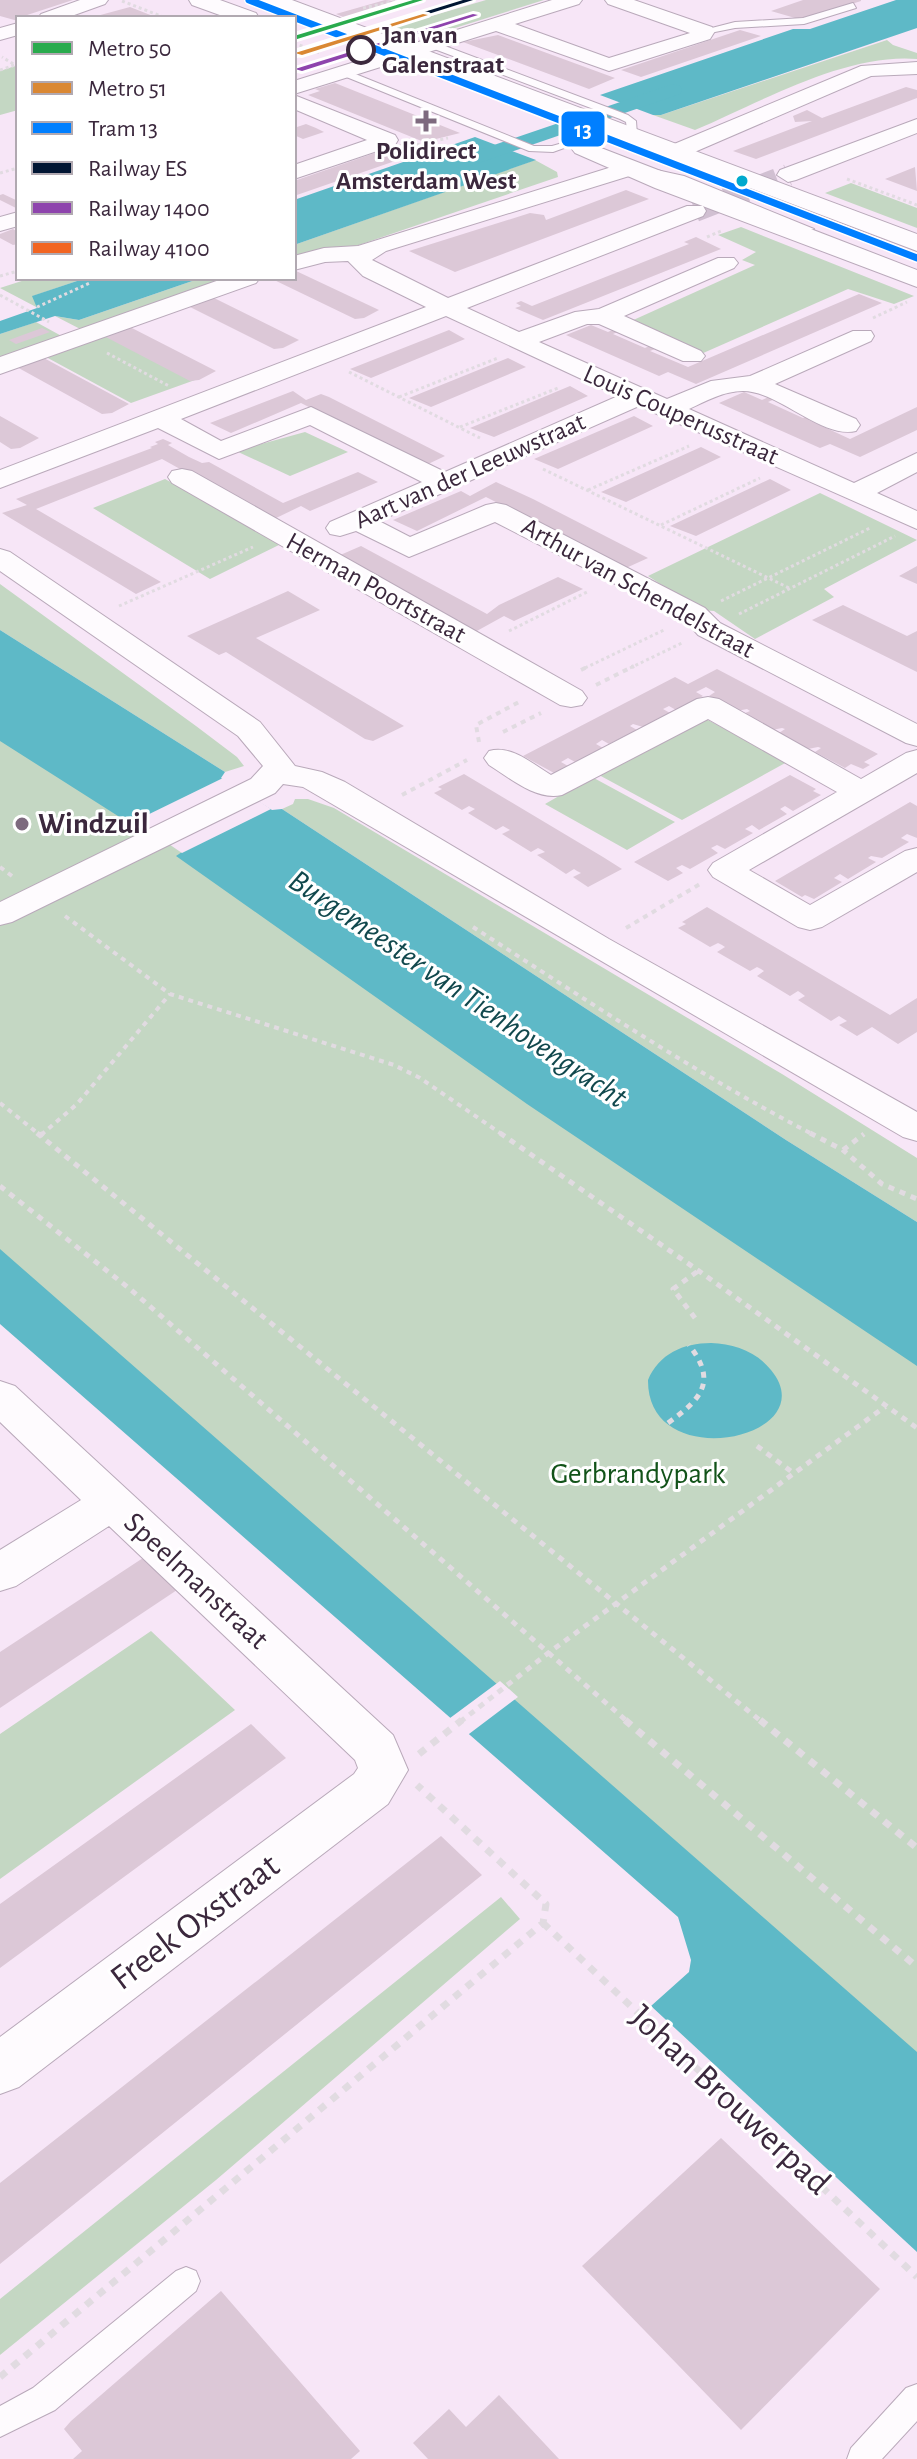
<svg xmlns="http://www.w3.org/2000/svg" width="917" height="2459" font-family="'Alegreya Sans',sans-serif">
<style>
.green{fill:#c4d7c3}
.water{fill:#5eb9c7}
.pier{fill:#f7e6f7}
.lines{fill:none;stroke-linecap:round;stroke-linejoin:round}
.canal{fill:#5eb9c7;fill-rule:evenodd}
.building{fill:#dcc8d7}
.street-tunnel{stroke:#d1c0d2;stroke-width:22;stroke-dasharray:22 11;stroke-linecap:butt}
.lane-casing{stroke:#b9a9ba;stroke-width:2}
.street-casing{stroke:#b9a9ba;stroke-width:2}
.secondary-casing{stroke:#b9a9ba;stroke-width:2}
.path-far3{stroke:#e1dbe1;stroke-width:3;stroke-dasharray:3 3;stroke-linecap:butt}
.path-far2{stroke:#e1dbe1;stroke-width:4;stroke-dasharray:5 5;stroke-linecap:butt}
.path-far1{stroke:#e1dbe1;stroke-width:5;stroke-dasharray:6 6;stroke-linecap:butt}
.path{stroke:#e1dbe1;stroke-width:7;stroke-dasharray:8 8;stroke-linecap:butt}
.lane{fill:#fefbfe;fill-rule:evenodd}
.street{fill:#fefbfe;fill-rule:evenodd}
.secondary{fill:#fefbfe;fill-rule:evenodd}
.rail-1-casing{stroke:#fff;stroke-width:6}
.rail-2-casing{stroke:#fff;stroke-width:6}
.rail-3-casing{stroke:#fff;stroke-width:6}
.rail-1{fill:#011633;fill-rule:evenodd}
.rail-2{fill:#8e44ad;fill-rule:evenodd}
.rail-3{fill:#f26522;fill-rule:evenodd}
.tram-1-casing{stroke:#fff;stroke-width:10}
.tram-1{stroke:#007fff;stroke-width:7}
.metro-1-casing{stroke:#fff;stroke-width:6}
.metro-2-casing{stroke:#fff;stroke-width:6}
.metro-1{fill:#29ab4d;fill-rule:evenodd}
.metro-2{fill:#da8833;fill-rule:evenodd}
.stop-dot{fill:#fff;stroke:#3b283d;stroke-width:4}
.poi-dot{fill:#7d6a7e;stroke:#fff;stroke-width:3}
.bus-dot{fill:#00a9ce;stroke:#fff;stroke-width:3}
.labels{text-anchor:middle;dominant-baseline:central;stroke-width:6;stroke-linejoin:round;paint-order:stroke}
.far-stop-label{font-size:26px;font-weight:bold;fill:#3b283d;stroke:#fff;text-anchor:start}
.far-poi-label{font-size:26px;font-weight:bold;fill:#3b283d;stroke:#fff}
.far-street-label{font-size:26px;fill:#3b283d;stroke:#fff}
.poi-label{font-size:30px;font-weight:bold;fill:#3b283d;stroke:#fff;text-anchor:start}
.park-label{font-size:30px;fill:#125319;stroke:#fff}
.street-label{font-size:30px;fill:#3b283d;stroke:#fff}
.water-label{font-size:32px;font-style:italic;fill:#11484d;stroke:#fff}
.near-street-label{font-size:36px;fill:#3b283d;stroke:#fff}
.line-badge{stroke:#fff;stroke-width:3}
.badge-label{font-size:22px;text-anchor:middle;font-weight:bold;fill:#fff}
</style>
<rect width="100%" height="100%" fill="#f7e6f7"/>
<path class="green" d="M486,0H544L423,38L394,27Z
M887,40L893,45L917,53V59C845,53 761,102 695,130L653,115H661Z
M18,65V110L0,115V71Z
M535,160L557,172L558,177L356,246L318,250L294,258V245Z
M851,183L917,208V228L825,193Z
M741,227L914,296L894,304L848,289L701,354L629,322L755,265L742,260L756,252L718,235Z
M31,278H86L33,296L38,308L0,288Z
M201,278H239L86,332L55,316L79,320Z
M36,322L67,339L0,363V334Z
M109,335L195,380L131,403L46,357Z
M305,432L348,452L290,476L236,451Z
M165,479L283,543L210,579L93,508Z
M820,493L917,540L824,589L834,597L755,639L714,611L700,610L648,576Z
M0,584L196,726L237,757L244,766L225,772L0,630Z
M0,719L917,1337V2083L0,1268Z
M706,719L787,762L682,820L599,775Z
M592,777L675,822L627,850L545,804Z
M295,799H308L334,808L782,1074L917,1158V1222L786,1140L282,809L293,804Z
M151,1631L235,1710L0,1879V1734Z
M501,1897L520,1919L216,2180L0,2355V2299Z"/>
<path class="water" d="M896,0H917V28L661,115H653L600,95L793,29H810Z
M475,137L536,160L294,245V200Z
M86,278H201L79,320L55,316L0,334V321L37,308L32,296Z
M0,630L225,772L221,778L272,810L282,809L786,1140L917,1222V1366L527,1104L176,856L182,852L136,820L129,823L0,741Z
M0,1249L917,2052V2252L651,2006L689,1972L691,1960L678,1917L0,1324Z
M711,1343C734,1344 756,1351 771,1370C827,1438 647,1477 648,1380C659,1354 683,1343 711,1343Z"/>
<path class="pier" d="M223,778L271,809L182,853L135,821Z
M500,1681L518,1697L465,1737L446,1721Z"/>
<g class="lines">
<path class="canal" d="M673,84L680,86L682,90L680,94L467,167L460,169L450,163L453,159Z"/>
</g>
<path class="building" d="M0,0H73L18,18V21L0,16Z
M385,0L405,2L348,19L336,14Z
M803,0H861V1L802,20L771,11Z
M130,7L158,18H93V17Z
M740,30L761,36L641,77L621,70Z
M498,35L615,78L589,89L463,42Z
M335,83L460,133L424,142L308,95L320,91L315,89Z
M906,87L917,90V98L756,159L733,151L812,121L795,122L793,116L807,110L822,118Z
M306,124L316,128L324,132L303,139L294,135V128Z
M401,144L421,152L294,196V181Z
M915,167L917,191L885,179Z
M626,190L649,199L455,272L409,251L530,213L544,215L546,220Z
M3,194L18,201V209L0,200V195Z
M13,229L18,232V244L13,245L0,238V234Z
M696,237L721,249L543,320L515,308L521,306L516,303L521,301L532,306L689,244L684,242Z
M294,270L379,310L364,318L355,319L270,278H294Z
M859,294L882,303L696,384L668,372L659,376L566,335L591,325L608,332L617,328L622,330L613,334L645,348L654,344L660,347L650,351L688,367Z
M210,296L299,340L283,348L274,349L186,305Z
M128,326L216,371L199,380L190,381L102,335Z
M42,328L50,332L16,344L9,340Z
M449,330L465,339L371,378L350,369Z
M42,357L129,404L112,413L102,414L15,366Z
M508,358L526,367L431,407L409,398Z
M570,386L588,396L494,437L470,428Z
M293,391L306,400L321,394L329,397L445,456L424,466L301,403L231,433L210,423Z
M744,392L762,400L771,396L777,398L768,402L803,418L812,414L818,416L809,420L850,439L917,407V430L860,457L830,444L820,448L719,403Z
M0,416L9,421L39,438L20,448L11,449L0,442Z
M634,416L653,426L558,469L534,459Z
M163,439L172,443L168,445L189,457L202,463L209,462L283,503L358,472L378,482L310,511L301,506L272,520L162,459L36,509L161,582L136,594L2,513L27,505L16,499L152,448L150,447L158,444L155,442Z
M701,447L721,457L626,502L601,492Z
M770,479L791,490L696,536L670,526Z
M496,482L533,499L648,558L626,568L486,497L417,531L393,520L461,491L470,496Z
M361,546L487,614L499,605L558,577L583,589L514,621L504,616L475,632L338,556Z
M917,566V584L899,576Z
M288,591L320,610L256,638L404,726L373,741L365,739L226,652L219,655L187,636Z
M843,605L907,636L917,631V672L812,620Z
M717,669L878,754L864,762L870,765L863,769L851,764L845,768L815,752L821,748L818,747L808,749L779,733L785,729L782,728L772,730L743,714L750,711L747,709L737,711L709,696L715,692L706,687L696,692L703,696L676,710L669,706L663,709L670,713L643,727L633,724L630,726L637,730L609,744L602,740L596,744L603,748L575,762L568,758L561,762L568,766L554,773L523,756L675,677L688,684Z
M464,774L603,857L622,869L588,887L573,877L581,873L577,871L574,869L566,874L537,855L545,852L542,850L538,848L531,852L502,834L510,830L503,826L496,830L468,813L475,809L469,806L462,810L434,793L442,789L438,787Z
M790,775L816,789L813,791L821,795L793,811L785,806L780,809L787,814L759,830L752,825L745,829L753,833L725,849L717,845L711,848L718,853L690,869L682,865L676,868L683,873L668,881L634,862Z
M910,802L917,806V838L907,834L901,838L909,842L882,858L871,856L868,858L876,862L848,879L840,874L834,878L842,882L814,899L805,895L802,897L775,881Z
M707,907L890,1015L917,998V1032L898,1044L872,1027L857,1036L839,1025L847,1021L839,1016L831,1021L798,1000L805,996L801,993L798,991L790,996L757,976L764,971L761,969L757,967L750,971L717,952L725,947L722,945L718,943L710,947L678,928L686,924L682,922Z
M143,1558L177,1590L0,1708V1652Z
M251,1724L286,1758L0,1968V1904Z
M441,1836L482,1875L0,2264V2183Z
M721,2138L880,2289L741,2430L582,2266Z
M221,2291L360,2451L351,2459H73L82,2451L64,2429L71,2421Z
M499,2395L559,2459H428L413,2443L449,2409L466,2427Z"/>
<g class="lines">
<path class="street-tunnel" d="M695,211L788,175"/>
<g class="lane-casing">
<path id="lane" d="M853,3L856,8L804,24L735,28L705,34L700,31L735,22L803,18Z
M429,43H437L628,115L636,121L637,135L628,137L626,122L620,119L429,47Z
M343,69L534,146H552L573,140L578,143L553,152L529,151L339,74L338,72Z
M633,142H641L755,187L745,189L633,146Z
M643,167L684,176L814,229L804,231L677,181L639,172V168Z
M186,2267L196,2271L200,2281L196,2291L55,2410L0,2437V2406L33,2388L176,2271Z
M917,2384V2421L882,2459H847L851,2448L906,2388Z"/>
</g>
<g class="street-casing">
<path id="street" d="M80,0H108L105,4L66,18H38L41,14Z
M552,0H582L579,4L515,24L609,58L690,33L608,4L605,0H634L712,27L715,31L710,39L609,71L496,31L294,94V81Z
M18,23V35L0,40V28Z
M917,62V74L871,76L683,157L675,159L664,152L667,147L861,66Z
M294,95L395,135L398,140L395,145L294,179V165L367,140L294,109Z
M917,119V133L796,180L788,182L777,175L780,170Z
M631,161L642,168L639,173L386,251L372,260L448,298L687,206H703L706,211L703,216L467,308L519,332L575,312L599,309L718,258H734L738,263L734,268L624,316L701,351L705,356L701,361H683L599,324H587L539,342L667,399L711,381L750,376L853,331H871L874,336L871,341L775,384L856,419L860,425L856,431C821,439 779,391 743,391C724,391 706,401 689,409L854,483L917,453V472L877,493L917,511V529L639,406L379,521L410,537L486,505L496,503L506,505L705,608L720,623L917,724V746L906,743L698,635L685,620L495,522L409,557L356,531L340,536L330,534L326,528L330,522L422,482L310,425L219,459L158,428L0,488V470L426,307L363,276L348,261L325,262L294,270V256L324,248L358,246ZM446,316L618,396L445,472L311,407L221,441L181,419Z
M18,212V226L0,231V217Z
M225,278H260L256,283L0,374V357Z
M182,469L192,471L582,691L587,698L582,705L571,707L560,705L172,483L168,477L172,471Z
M0,549L10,552L260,722L295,766L322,772L345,782L609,939L917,1112V1141L903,1137L303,787L283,784L275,793L12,922L0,925V902L251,779L263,766L238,736L0,571Z
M708,697L719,699L861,779L906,753L917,750V773L749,870L810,905L905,851L917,848V872L822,927L810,930L798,927L713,877L708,870L713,863L837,792L708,719L562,795C536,801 510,778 489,765L484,758L489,751C512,745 531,763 551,775L697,699Z
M0,1381L15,1386L393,1735L408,1770L388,1804L19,2087L0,2094V2037L354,1774L358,1768L355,1760L109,1526L16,1586L0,1591V1550L81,1500L0,1422Z"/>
</g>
<g class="secondary-casing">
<path id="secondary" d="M189,0H220L256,13L259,18H228L192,5Z
M261,0H292L917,234V251L264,5Z
M583,141L917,270V287L655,188L575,153L571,148L575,143Z"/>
</g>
<path class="path-far3" d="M122,1L166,18
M363,8L401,0
M369,10L394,3
M294,43L320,53
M0,70L15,65L2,57
M411,146L448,138
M0,173L18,168
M847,179L917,205
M707,237L721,231
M0,276L18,271
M0,295L49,322
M37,307L90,283
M873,318L907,302
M107,353L169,386
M349,372L480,438
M399,397L498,358
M460,427L558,388
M543,469L789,588
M588,490L689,446
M661,525L760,478
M721,601L870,528
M119,606L253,547
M739,614L895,536
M509,631L589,591
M585,668L666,629
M630,668L684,642"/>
<path class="path-far2" d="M581,670L589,666
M596,685L634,666
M503,732L541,713
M479,742L476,725L519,702
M402,795L467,760
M0,867L12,876
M65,916L170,994L394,1065L420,1078L503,1135
M473,927C585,999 696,1074 814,1135
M626,928L700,884
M0,1103L40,1135
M41,1135L77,1104L170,994"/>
<path class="path-far1" d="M37,1133L762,1722
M500,1133L699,1271L917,1428
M810,1133L843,1150L882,1184L917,1199
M40,1136L43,1133
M843,1150L864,1134
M0,1186L130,1289L628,1722
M695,1318L673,1289L698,1271
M668,1423C701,1399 718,1382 689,1345
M757,1446L792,1472
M460,1722L547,1654L886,1406"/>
<path class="path" d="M625,1720L917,1967
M760,1720L917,1848
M419,1754L462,1720
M543,1923L917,2277
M0,2377L543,1923L546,1904L417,1785"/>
<use href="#lane" class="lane"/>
<use href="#street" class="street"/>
<use href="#secondary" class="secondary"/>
<g class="rail-1-casing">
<path id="rail-1" d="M463,0H473L294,56V52Z"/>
</g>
<g class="rail-2-casing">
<path id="rail-2" d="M473,14L478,15L302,71L295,69Z"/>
</g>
<g class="rail-3-casing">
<path id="rail-3" d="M408,0H418L294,39V35Z"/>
</g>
<use href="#rail-1" class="rail-1"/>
<use href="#rail-2" class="rail-2"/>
<use href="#rail-3" class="rail-3"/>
<g class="tram-1-casing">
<path id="tram-1" d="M249,0L917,258"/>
</g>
<use href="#tram-1" class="tram-1"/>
<g class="metro-1-casing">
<path id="metro-1" d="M413,0H423L294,40V36Z"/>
</g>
<g class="metro-2-casing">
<path id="metro-2" d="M423,14L428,15L302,55L295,53Z"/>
</g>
<use href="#metro-1" class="metro-1"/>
<use href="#metro-2" class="metro-2"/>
</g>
<circle class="stop-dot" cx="361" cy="50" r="13"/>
<g class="poi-dot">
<path d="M422 109h8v8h8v8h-8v8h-8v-8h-8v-8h8z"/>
<circle cx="22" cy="824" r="8"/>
</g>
<circle class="bus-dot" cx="742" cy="181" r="7"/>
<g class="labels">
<g class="far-stop-label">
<text x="382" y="35">Jan van<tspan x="382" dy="30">Galenstraat</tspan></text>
</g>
<g class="far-poi-label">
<text x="426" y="151">Polidirect<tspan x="426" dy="30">Amsterdam West</tspan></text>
</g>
<g class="far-street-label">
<text transform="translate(681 415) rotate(24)">Louis Couperusstraat</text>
<text transform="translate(470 471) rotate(-24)">Aart van der Leeuwstraat</text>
<text transform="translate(376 588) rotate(29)">Herman Poortstraat</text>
<text transform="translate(638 588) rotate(29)">Arthur van Schendelstraat</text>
</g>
<g class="poi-label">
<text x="38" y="824">Windzuil</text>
</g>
<g class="park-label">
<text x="638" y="1474">Gerbrandypark</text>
</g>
<g class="street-label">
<text transform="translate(196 1581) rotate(43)">Speelmanstraat</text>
</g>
<g class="water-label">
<text transform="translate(458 989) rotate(34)">Burgemeester van Tienhovengracht</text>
</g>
<g class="near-street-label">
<text transform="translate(195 1922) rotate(-37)">Freek Oxstraat</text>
<text transform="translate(730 2100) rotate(43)">Johan Brouwerpad</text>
</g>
</g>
<rect class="line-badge" x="560" y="110" width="46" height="38" rx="8" fill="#007fff"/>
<g class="badge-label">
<text x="583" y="137">13</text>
</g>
<rect x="16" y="16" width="280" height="264" fill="#ffffff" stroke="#b1a9b1" stroke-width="2"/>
<rect x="32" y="42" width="40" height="12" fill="#29ab4d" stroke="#b1a9b1" stroke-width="2"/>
<text x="88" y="56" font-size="24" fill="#3b283d">Metro 50</text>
<rect x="32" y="82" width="40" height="12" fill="#da8833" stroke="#b1a9b1" stroke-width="2"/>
<text x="88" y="96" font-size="24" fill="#3b283d">Metro 51</text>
<rect x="32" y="122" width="40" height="12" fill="#007fff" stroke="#b1a9b1" stroke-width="2"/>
<text x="88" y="136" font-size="24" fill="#3b283d">Tram 13</text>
<rect x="32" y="162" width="40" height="12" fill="#011633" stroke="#b1a9b1" stroke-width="2"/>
<text x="88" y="176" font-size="24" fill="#3b283d">Railway ES</text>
<rect x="32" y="202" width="40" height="12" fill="#8e44ad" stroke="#b1a9b1" stroke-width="2"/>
<text x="88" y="216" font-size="24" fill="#3b283d">Railway 1400</text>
<rect x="32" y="242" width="40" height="12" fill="#f26522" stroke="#b1a9b1" stroke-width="2"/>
<text x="88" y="256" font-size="24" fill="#3b283d">Railway 4100</text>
</svg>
